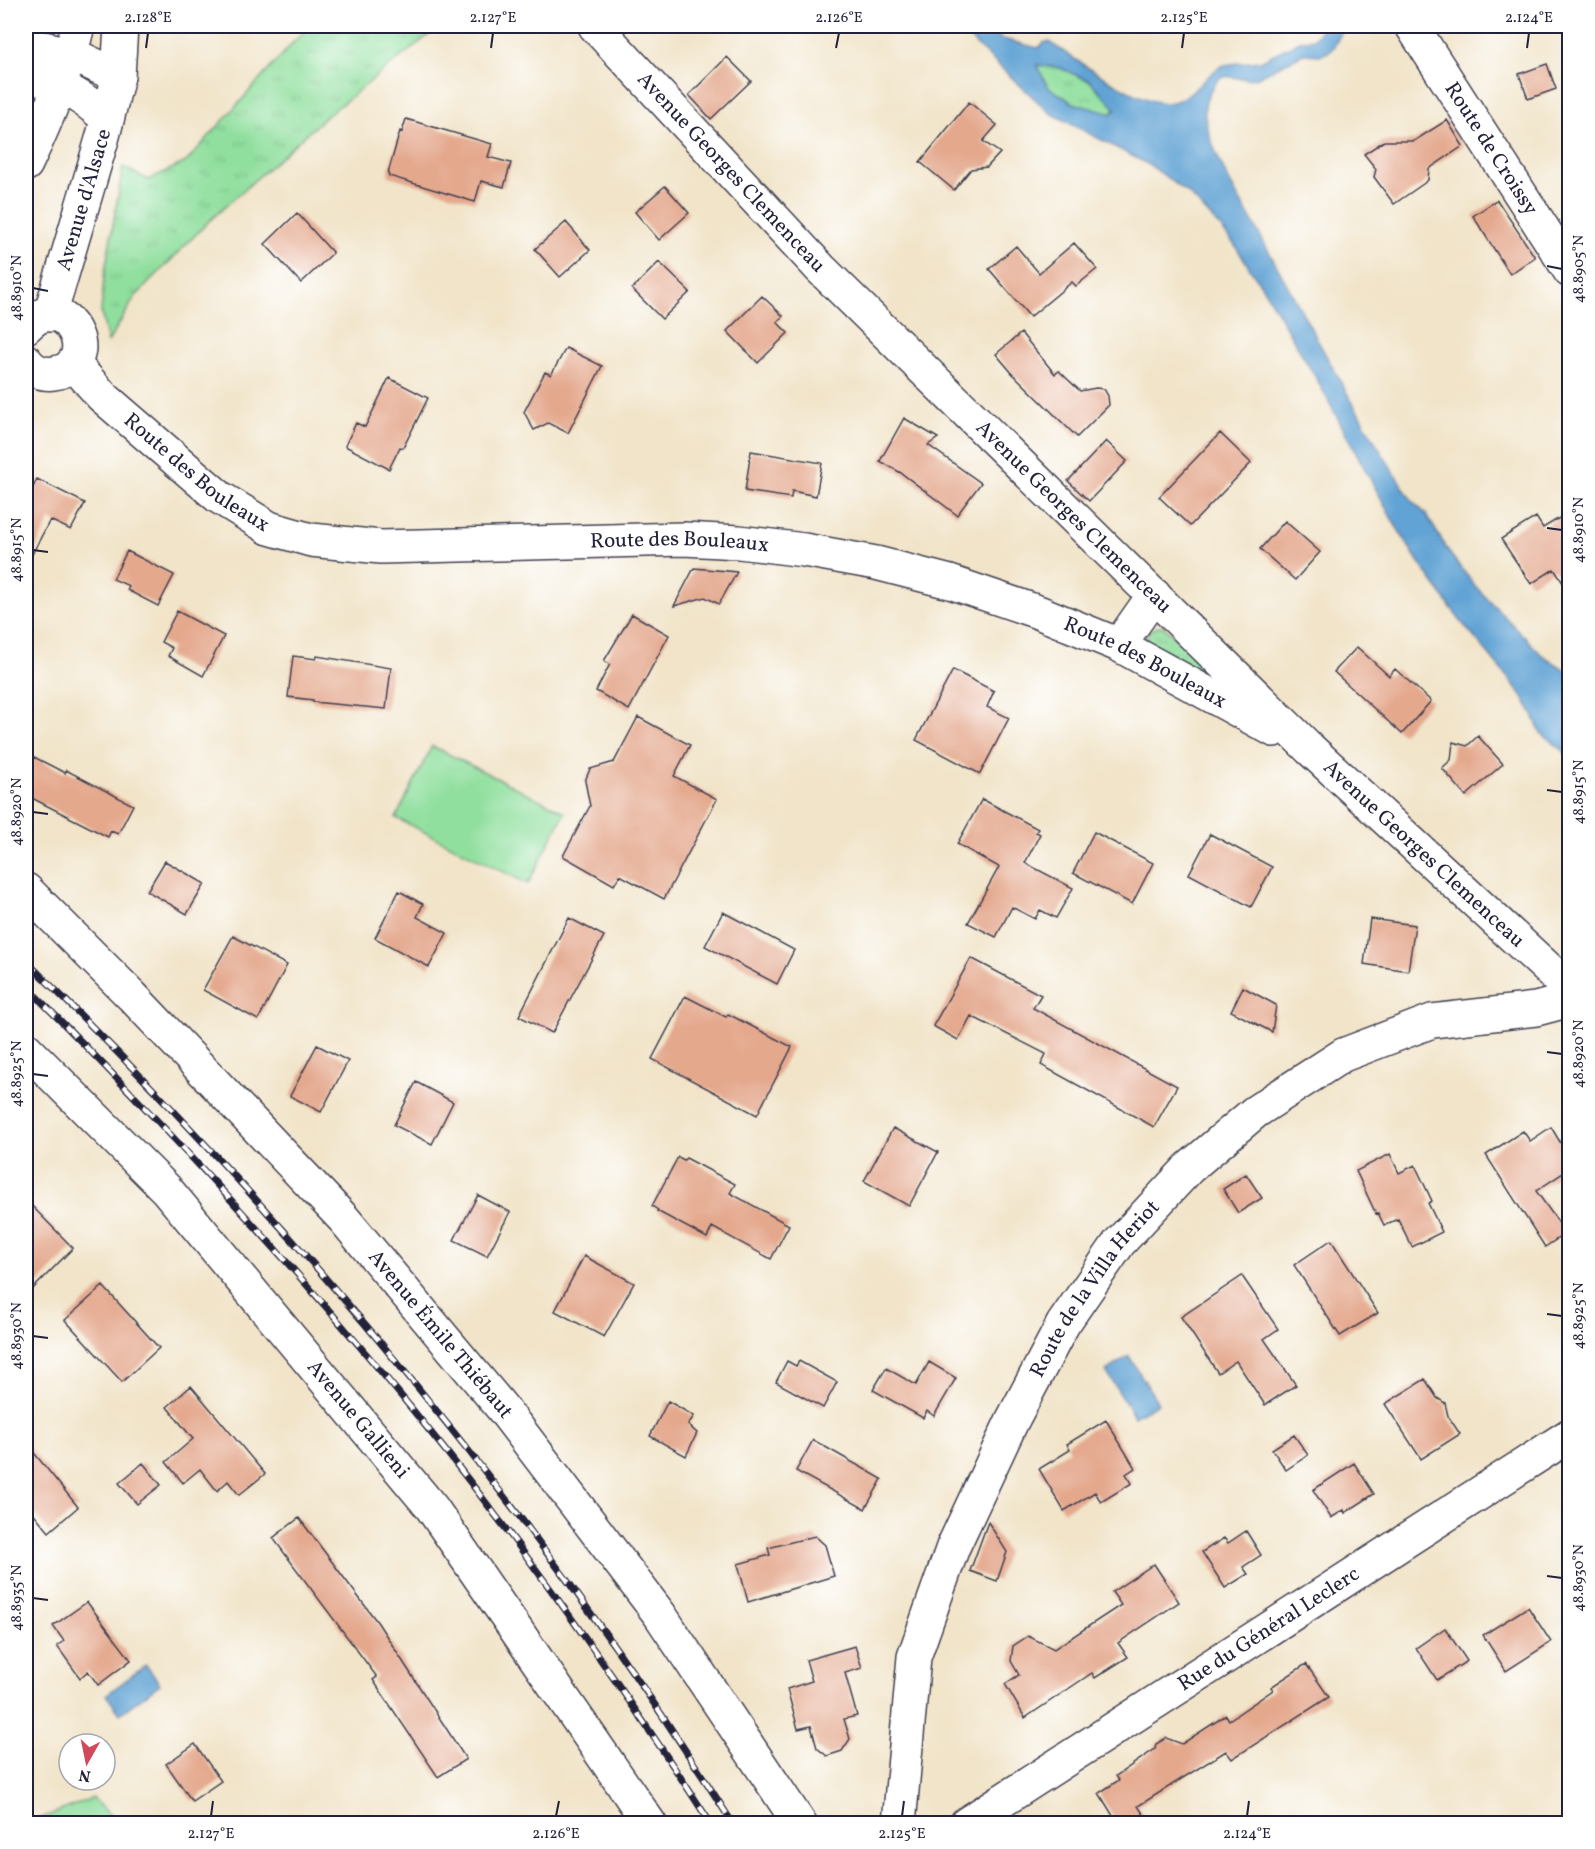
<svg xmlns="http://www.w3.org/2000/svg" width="1595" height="1849" font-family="Vollkorn,serif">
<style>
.grass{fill:url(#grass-tufts);stroke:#59806c;stroke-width:1.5}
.park{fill:#90df9e;stroke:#59806c;stroke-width:1.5}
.water{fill:#61a3d4;stroke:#426288;stroke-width:1.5;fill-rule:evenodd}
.building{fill:#e4a88d}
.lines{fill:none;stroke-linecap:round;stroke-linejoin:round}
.street-casing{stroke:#413f50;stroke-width:36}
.secondary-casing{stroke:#413f50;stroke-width:36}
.street{stroke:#fff;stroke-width:33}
.secondary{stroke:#fff;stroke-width:33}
.rail-casing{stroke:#22223b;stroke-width:7}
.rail{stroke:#fff;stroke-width:4.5;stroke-dasharray:14;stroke-linecap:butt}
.ticks{fill:none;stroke:#22223b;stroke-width:2}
.labels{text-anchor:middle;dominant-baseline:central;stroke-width:6;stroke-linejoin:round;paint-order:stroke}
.street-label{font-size:21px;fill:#22223b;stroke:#fff}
.neatline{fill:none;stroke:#22223b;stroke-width:2}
.ticks-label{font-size:15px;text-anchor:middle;fill:#22223b}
</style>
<defs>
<pattern id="grass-tufts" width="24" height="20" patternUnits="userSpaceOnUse" patternTransform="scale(1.5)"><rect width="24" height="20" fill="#90df9e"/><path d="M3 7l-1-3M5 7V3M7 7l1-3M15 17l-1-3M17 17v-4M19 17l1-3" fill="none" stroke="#7cbf89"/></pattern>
</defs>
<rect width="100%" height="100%" fill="#fff"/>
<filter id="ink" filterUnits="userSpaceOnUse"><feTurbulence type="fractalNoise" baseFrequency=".0167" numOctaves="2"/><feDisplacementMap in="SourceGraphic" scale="12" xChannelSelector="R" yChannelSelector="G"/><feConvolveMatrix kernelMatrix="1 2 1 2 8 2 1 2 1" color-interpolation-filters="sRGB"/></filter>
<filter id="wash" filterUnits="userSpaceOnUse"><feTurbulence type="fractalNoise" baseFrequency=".008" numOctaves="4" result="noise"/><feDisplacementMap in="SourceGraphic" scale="24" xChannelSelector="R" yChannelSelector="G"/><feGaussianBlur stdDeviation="1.35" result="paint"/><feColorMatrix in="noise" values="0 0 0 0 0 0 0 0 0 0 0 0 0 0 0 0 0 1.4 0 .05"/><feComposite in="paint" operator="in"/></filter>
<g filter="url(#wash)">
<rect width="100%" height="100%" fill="#f1e4c9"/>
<path class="grass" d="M312,26H440L323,119L208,222L135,297L108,342L101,312L104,277L123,167L148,180L186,162L299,36Z
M1036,64L1060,68L1090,81L1116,108L1111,114L1073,103L1048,87Z
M1158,626H1163L1212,675L1213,678L1146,643L1148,632Z"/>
<path class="park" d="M432,746L565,812L528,884L396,818Z
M93,1798L118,1823H38L41,1818Z"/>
<path class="water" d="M956,26H977L1003,39L1038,48L1045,42H1049C1072,57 1146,110 1173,102C1191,97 1205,77 1221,66L1230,64L1260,61L1300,41L1314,39L1324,26H1345L1333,48L1328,52L1322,55L1303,54L1256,78L1247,79L1222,76C1211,87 1203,100 1205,116C1211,158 1247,210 1267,248C1314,333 1359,419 1412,501L1426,514L1450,554L1476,587L1542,655L1569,672V759L1564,751L1541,733L1530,709L1518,690L1459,619L1418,561L1394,523L1316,378L1263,288L1234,244L1220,227L1189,194L1151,166L1050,113ZM1037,65L1060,68L1090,81L1116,109L1111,114L1073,103L1048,87Z
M1129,1356L1158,1403L1134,1417L1106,1371Z
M146,1665L160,1684L120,1714L106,1695Z"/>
<g id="blocks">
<path class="building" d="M727,57L751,81L711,119L689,95Z
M1547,64L1556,89L1528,99L1519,74Z
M969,102L997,125L983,141L1000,153L987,167L971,169L954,190L920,162Z
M406,119L492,144L488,157L511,163L504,187L481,181L475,202L389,176L388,173L400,131L402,132Z
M1447,120L1463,146L1429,169L1428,180L1423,184L1394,204L1374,177L1376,169L1364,154L1384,141H1414Z
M665,186L689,213L659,240L635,212Z
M1497,200L1535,257L1510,274L1473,216Z
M297,213L333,253L301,283L265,244Z
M566,222L590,250L560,277L535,249Z
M1074,243L1097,269L1076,286L1072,282L1030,317L989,269L1016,246L1039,273Z
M659,262L690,292L662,319L632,289Z
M762,296L783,316L777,322L788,333L758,363L727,331Z
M1021,333L1055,374L1059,371L1080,391L1096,388L1104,389L1108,396L1109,405L1077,437L1012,373L996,354Z
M566,348L602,366L568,433L548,423L534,430L524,412L545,372L551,375Z
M389,378L428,398L403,448L400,447L389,469L345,446L356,423L365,427Z
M904,418L938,438L928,445L981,483L957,515L901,473L880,461Z
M1220,433L1251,463L1190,526L1159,497Z
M1106,441L1127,461L1089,501L1068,481Z
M751,451L822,463L816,496L792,491L791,498L745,491Z
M37,479L85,503L71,530L50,520L26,566V502Z
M1569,512V592L1554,569L1531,584L1501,539L1536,517L1543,528Z
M1285,521L1320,552L1295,580L1260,549Z
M127,551L174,575L158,606L127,590L129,586L113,579Z
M694,568L737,572L719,604L705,597L674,606Z
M177,611L224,636L203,676L168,656L172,648L161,642Z
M632,614L669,635L629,710L596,691L610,664L604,661Z
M1357,647L1389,676L1395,669L1431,701L1402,734L1334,672Z
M293,656L316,659L317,656L391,668L386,709L313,702V700L288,697Z
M953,670L994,691L987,707L1009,718L980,774L916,740Z
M638,717L690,745L674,776L717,799L664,899L620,875L614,885L563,856L590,806L585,781L590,769L614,762Z
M1478,736L1503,764L1466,796L1442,768L1451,760L1453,742L1467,746Z
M34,757L65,773L66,770L133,805L118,834L111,831L108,837L26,795V774Z
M982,799L1038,829L1036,832L1040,834L1025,863L1073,888L1056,918L1040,910L1035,919L1012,907L996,937L968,923L999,867L957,844Z
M1094,832L1153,863L1132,904L1073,873Z
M1210,834L1272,867L1251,907L1189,874Z
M165,861L205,884L187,914L147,891Z
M399,891L423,904L417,917L447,933L429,967L375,938Z
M723,912L794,950L777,984L705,946Z
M569,918L604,936L552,1033L519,1016Z
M1370,919L1415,925L1408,971L1364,964Z
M233,936L287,965L258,1020L203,990Z
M971,958L1041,995L1033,1008L1177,1086L1154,1127L1041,1065L1046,1054L971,1016L958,1040L933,1026Z
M1243,987L1276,1005L1272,1032L1231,1011Z
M685,996L726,1017L728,1014L792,1047L757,1115L652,1059Z
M317,1045L348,1061L321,1112L290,1096Z
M416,1082L453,1102L432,1144L394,1125Z
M1551,1127L1569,1157V1169L1536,1191L1566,1233L1545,1247L1486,1155L1523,1131L1530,1141Z
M893,1128L938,1152L909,1206L864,1181Z
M1390,1154L1399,1173L1415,1165L1432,1201L1428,1203L1442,1232L1412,1247L1398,1219L1384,1225L1378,1213L1376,1214L1356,1171Z
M678,1157L684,1160L686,1158L735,1184L730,1193L789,1225L771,1259L712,1227L707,1238L657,1211L658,1210L652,1206Z
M1246,1174L1262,1198L1238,1213L1223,1189Z
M478,1195L510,1212L487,1256L454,1240Z
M26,1200L73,1248L26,1296Z
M1331,1240L1378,1313L1340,1336L1294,1265Z
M584,1256L634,1283L604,1337L555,1311Z
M1242,1276L1278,1329L1264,1339L1296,1385L1265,1405L1236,1361L1218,1373L1181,1317Z
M103,1286L159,1348L122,1382L65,1320Z
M787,1361L796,1366L799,1361L837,1382L823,1408L776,1382Z
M929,1362L956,1378L934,1416L927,1411L923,1418L873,1390L886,1368L916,1385Z
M1425,1379L1437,1398L1445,1403L1448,1416L1460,1434L1421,1459L1385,1404Z
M191,1386L265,1474L239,1495L228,1481L217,1491L200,1469L183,1483L166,1462L193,1439L167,1407Z
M668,1401L694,1416L688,1425L697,1433L686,1456L650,1436Z
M1106,1420L1135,1468L1126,1474L1132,1483L1101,1502L1095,1492L1064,1511L1039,1469L1070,1450L1067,1444Z
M1294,1435L1308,1455L1286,1470L1272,1449Z
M813,1440L882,1479L865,1509L796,1471Z
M26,1443L78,1507L49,1532L26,1504Z
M143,1463L161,1485L137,1504L119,1483Z
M1354,1463L1374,1494L1345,1513L1344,1510L1331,1518L1313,1490Z
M299,1518L378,1623L466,1759L438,1777L373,1680L377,1677L273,1538Z
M988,1522L1007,1552L997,1581L970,1571Z
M1246,1531L1261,1555L1243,1567L1248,1574L1225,1588L1202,1552L1224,1538L1228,1543Z
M815,1536L825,1545L834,1576L748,1602L738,1564L770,1555L768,1548Z
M1154,1564L1179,1602L1118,1643L1128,1657L1095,1678L1092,1673L1025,1718L1005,1684L1019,1675L1011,1661L1013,1646L1028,1636L1054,1649L1121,1605L1112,1592Z
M87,1602L131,1660L98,1685L88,1671L80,1678L57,1646L64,1641L53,1626Z
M1528,1607L1551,1642L1506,1671L1483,1635Z
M1445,1628L1467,1661L1437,1680L1416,1648Z
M855,1646L862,1668L845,1673L857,1716L844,1719L850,1739L842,1751L827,1756L817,1748L811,1726L798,1729L787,1689L812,1681L806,1660Z
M1306,1664L1329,1697L1232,1759L1226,1751L1138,1806L1150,1824H1118L1099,1793L1119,1780L1116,1776L1155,1749L1156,1744L1166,1738L1182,1744L1226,1715L1229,1720L1273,1690L1271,1687Z
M195,1744L221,1781L192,1801L166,1764Z"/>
</g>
</g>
<g filter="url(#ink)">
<use href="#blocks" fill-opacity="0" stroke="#413f50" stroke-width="1.5"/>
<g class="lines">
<g class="street-casing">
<g id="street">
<path id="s1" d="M595,26L821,269L1310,749L1570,989"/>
<path d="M26,44L71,54L118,76"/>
<path d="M26,77C53,78 88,100 107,119"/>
<path d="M26,164C47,120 66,74 78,26"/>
<path id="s2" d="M50,315L103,136L118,76L121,26"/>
<path d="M26,327C66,283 106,366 54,373C43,375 32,370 26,361"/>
<path id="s3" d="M73,363L102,396L219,497L269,528L311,540L381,547L684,539L739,542L804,550L876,563L950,582L1038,612L1119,645L1274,730"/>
<path d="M1119,645L1154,595"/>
<path id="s4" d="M26,890L132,996L343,1218L503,1409L660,1615L800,1824"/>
<path id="s5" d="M26,1049L166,1189L432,1508L650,1824"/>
<path id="s6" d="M899,1824L914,1657L953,1547L1012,1421L1063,1324L1119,1243L1189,1168L1255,1112L1343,1055L1432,1021L1536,1009L1570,1000"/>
<path id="s7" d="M966,1824L1570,1435"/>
</g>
</g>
<g class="secondary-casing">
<g id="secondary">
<path id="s8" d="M1412,26L1570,271"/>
</g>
</g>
<use href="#street" class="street"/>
<use href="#secondary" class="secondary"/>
<g class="rail-casing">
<path id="rail" d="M26,961C292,1221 534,1508 733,1824
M26,986C175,1135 318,1290 449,1455C542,1573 629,1697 711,1824"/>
</g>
<use href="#rail" class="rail"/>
</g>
</g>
<path class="ticks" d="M146,48L148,33M491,48L493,33M836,48L839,33M1182,48L1184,33M1527,48L1529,33M1547,266L1562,269M33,288L48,291M1547,528L1562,530M33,550L48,552M1547,790L1562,792M33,812L48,814M1547,1052L1562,1054M33,1074L48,1076M1547,1314L1562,1316M33,1336L48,1338M1547,1576L1562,1578M33,1598L48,1600M211,1816L213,1801M556,1816L559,1801M902,1816L904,1801M1247,1816L1249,1801"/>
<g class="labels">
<g class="street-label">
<text stroke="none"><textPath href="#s8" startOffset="146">Route de Croissy</textPath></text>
<text stroke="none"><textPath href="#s1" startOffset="200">Avenue Georges Clemenceau</textPath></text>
<text stroke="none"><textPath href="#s2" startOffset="120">Avenue d'Alsace</textPath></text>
<text stroke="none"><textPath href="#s3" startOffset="166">Route des Bouleaux</textPath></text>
<text stroke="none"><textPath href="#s1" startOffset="686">Avenue Georges Clemenceau</textPath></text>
<text stroke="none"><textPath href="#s3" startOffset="670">Route des Bouleaux</textPath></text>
<text stroke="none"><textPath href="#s3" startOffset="1156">Route des Bouleaux</textPath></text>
<text stroke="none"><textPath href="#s1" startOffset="1172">Avenue Georges Clemenceau</textPath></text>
<text stroke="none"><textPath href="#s6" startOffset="580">Route de la Villa Heriot</textPath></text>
<text stroke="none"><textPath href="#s4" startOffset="608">Avenue Émile Thiébaut</textPath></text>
<text stroke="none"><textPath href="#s5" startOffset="498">Avenue Gallieni</textPath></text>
<text stroke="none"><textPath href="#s7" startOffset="360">Rue du Général Leclerc</textPath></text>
</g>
</g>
<rect width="1595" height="1849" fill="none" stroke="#fff" stroke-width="66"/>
<g transform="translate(87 1762) rotate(189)"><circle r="28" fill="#ffffff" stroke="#a7a7b1" stroke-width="1.5"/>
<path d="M0-4.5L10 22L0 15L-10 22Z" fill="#d1495b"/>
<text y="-9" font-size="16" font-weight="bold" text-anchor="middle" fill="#22223b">N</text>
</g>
<rect x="33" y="33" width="1529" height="1783" class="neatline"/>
<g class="ticks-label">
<text x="148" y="22">2.128°E</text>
<text x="493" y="22">2.127°E</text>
<text x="839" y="22">2.126°E</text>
<text x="1184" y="22">2.125°E</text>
<text x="1529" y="22">2.124°E</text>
<text transform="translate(1578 269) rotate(-90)" y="5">48.8905°N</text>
<text transform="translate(16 288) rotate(-90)" y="5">48.8910°N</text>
<text transform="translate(1578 530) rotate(-90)" y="5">48.8910°N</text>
<text transform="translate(16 550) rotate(-90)" y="5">48.8915°N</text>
<text transform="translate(1578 792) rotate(-90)" y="5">48.8915°N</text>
<text transform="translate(16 812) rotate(-90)" y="5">48.8920°N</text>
<text transform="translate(1578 1054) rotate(-90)" y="5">48.8920°N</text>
<text transform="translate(16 1074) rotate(-90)" y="5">48.8925°N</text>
<text transform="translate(1578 1316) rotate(-90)" y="5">48.8925°N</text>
<text transform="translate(16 1336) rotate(-90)" y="5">48.8930°N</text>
<text transform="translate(1578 1578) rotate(-90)" y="5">48.8930°N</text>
<text transform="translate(16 1598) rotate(-90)" y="5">48.8935°N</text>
<text x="211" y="1838">2.127°E</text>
<text x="556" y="1838">2.126°E</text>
<text x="902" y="1838">2.125°E</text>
<text x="1247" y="1838">2.124°E</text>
</g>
</svg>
